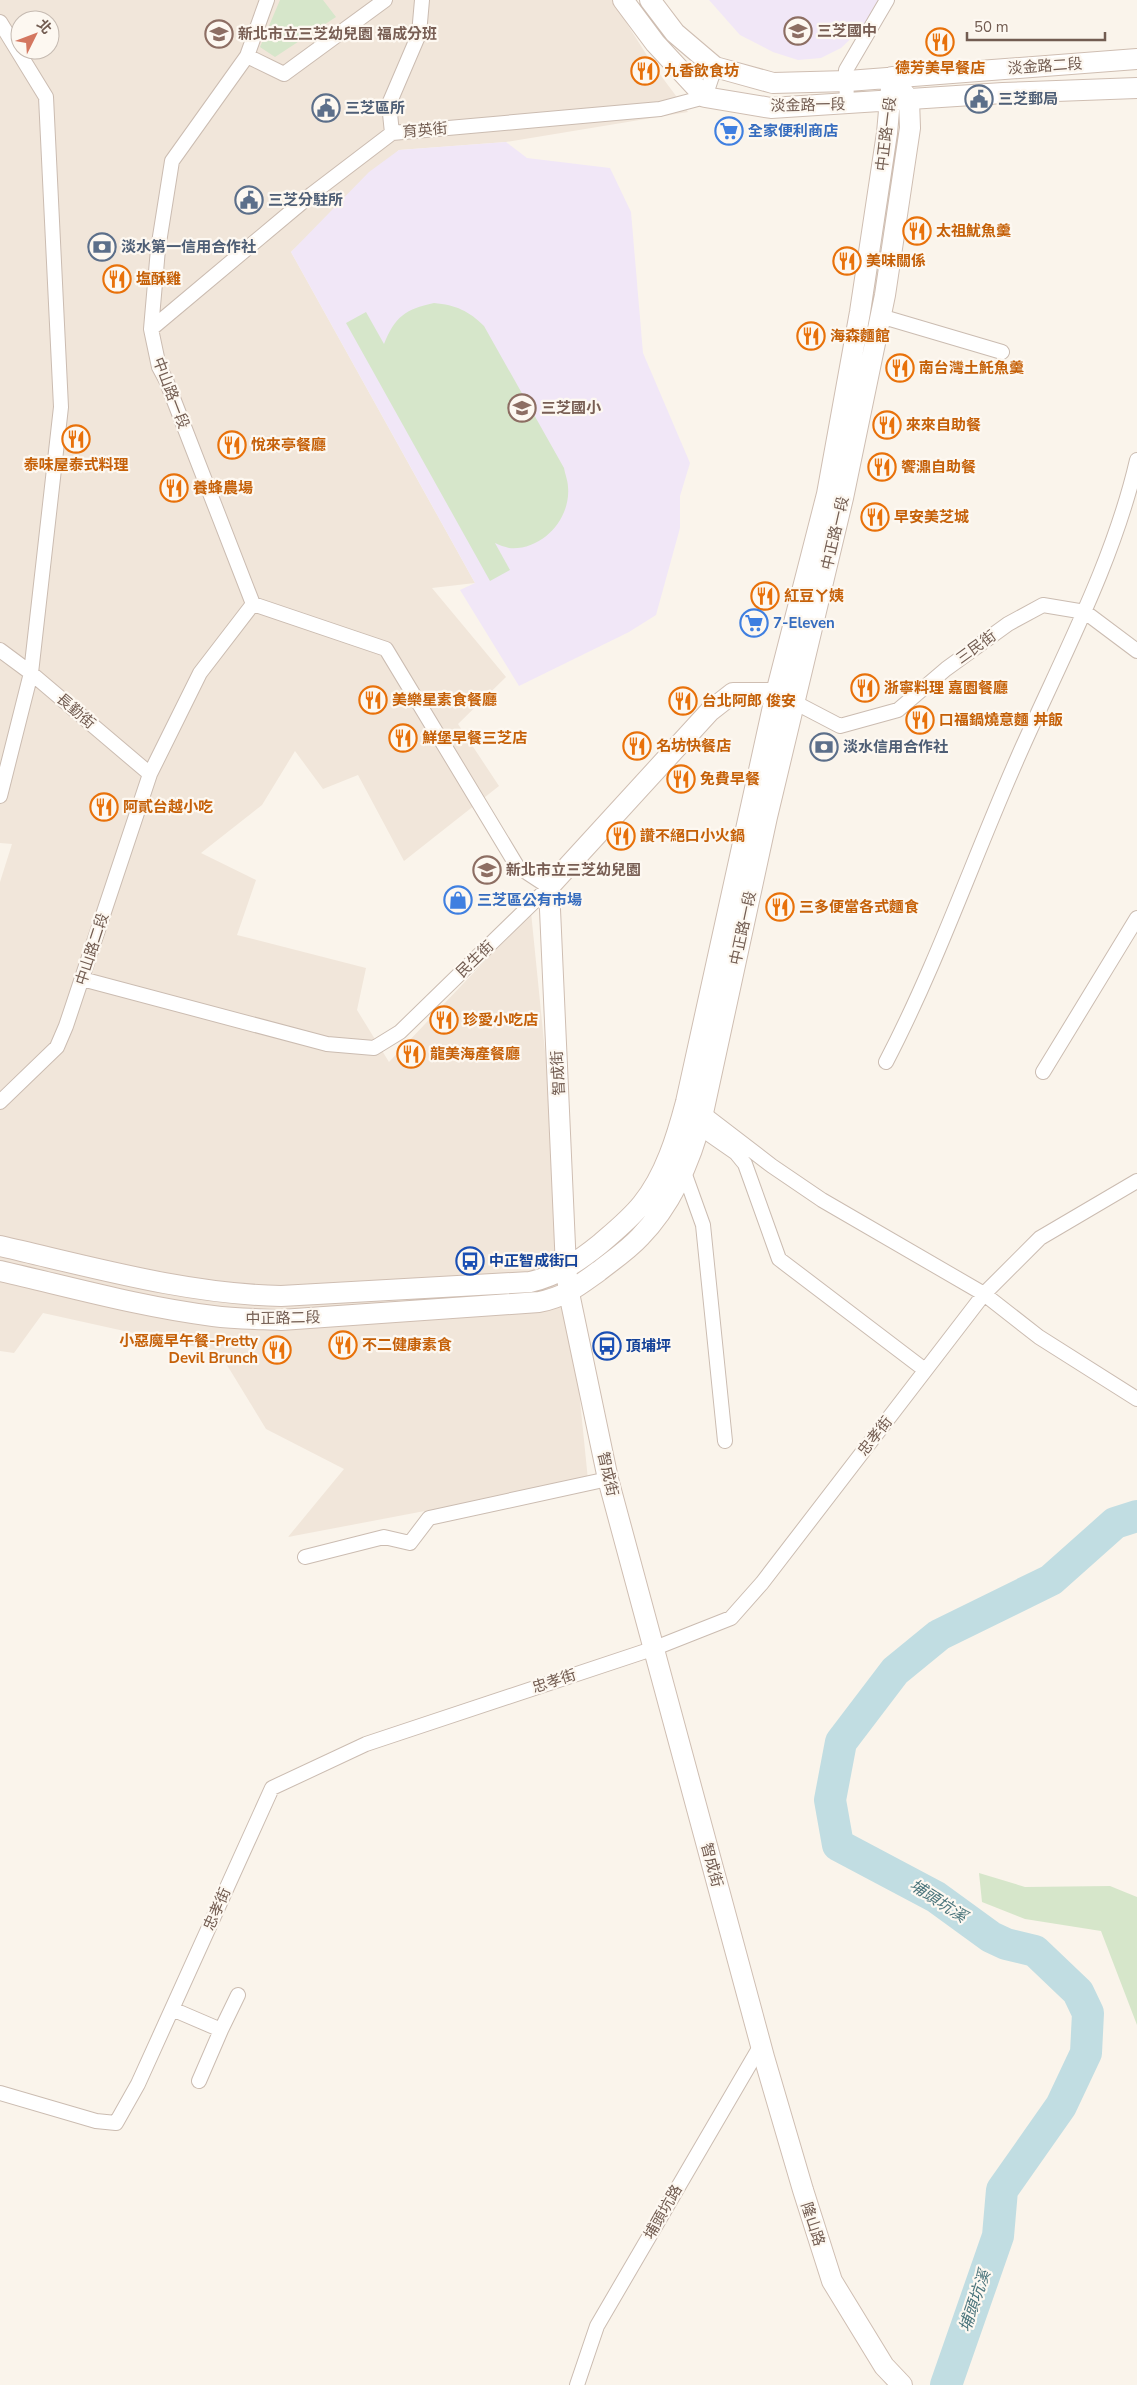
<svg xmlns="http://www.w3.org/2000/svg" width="1137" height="2385" font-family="'Nunito Sans','Noto Sans TC',sans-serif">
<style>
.residential{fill:#f1e6da;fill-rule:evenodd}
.education{fill:#f1e7f7}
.green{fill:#d6e6ca}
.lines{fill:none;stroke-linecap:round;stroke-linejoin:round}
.river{stroke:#c1dde2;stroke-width:32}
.street-casing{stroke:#cbbcb1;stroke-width:16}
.secondary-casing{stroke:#cfbeb2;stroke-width:22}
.street{stroke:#fff;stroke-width:14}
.secondary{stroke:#fff;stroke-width:20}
.labels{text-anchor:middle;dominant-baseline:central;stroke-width:4.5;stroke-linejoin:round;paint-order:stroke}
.education-label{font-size:15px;font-weight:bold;fill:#785e54;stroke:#fdf8f1;text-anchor:start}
.street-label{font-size:15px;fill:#725c51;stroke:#fdf8f1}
.food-label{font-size:15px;font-weight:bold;fill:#c56008;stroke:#fdf8f1;text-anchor:start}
.service-label{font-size:15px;font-weight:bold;fill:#4e5e75;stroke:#fdf8f1;text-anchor:start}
.shop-label{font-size:15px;font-weight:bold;fill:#366cbe;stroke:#fdf8f1;text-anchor:start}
.transit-label{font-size:15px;font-weight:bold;fill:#164399;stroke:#fdf8f1;text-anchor:start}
.water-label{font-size:16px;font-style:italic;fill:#4a747b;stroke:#fdf8f1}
</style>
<rect width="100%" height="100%" fill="#faf4eb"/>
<path class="residential" d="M0,0H612L653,65L688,112L506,142L399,150L291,252L475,583L432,588L506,677L458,724L499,786L404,861L358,775L323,789L295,751L262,805L201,853L256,880L237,935L366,968L357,1010L389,1062L531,912L588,1480L288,1537L344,1469L266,1429L219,1352L43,1313L14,1353L0,1351V882L12,844L0,843ZM20,20H50V50H20Z"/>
<path class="education" d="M709,0H880L862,28L841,48L821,58L798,60L773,52L740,35Z
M506,142L527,158L610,168L631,212L643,353L690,463L680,496V528L656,615L629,632L519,686L460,590L475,583L291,252L369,172L399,150Z"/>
<path class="green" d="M280,0H323L336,17L275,57L260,47Z
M434,303C456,305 469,311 484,326L564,468C565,474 568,481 568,487C571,519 542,551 509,548C505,547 499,545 495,543L510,570L490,581L346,323L366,312L384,344C395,317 405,309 434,303Z
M979,1873L1025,1887L1110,1886L1137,1897V2025L1101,1931L1025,1919L982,1902Z"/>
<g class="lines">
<path class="river" d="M946,2385L998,2236L1002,2190L1061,2106L1086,2053L1088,2013L1078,1992L1035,1951L1006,1944L991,1937L936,1897L838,1845L830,1800L841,1742L895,1671L939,1635L1051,1580L1115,1523L1137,1516"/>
<g class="street-casing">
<path id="street" d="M0,22L46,97L61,407L31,673L0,796
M247,56L284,74L385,0
M847,105L846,70L887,0
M392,133L389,104L419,34L422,0
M880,316L1002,352
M151,329L312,194L392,133L660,109L705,97L715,67
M0,650L31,673L150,774
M794,702L840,726L898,710L946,669L1008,624L1043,605L1085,612L1137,651
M82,979L327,1044L374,1048L400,1032L549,887L517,866L386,649L253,604
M886,1062C937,964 973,859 1018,757C1061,659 1113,564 1137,460
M1043,1072L1137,918
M0,1102L57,1047L66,1026L150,774L200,673L253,604L166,380L159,367L151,329L158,249L172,161L247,56L267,0
M703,1113L772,1166L822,1200L984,1294L1039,1337L1137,1399
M700,1128L736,1153L745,1164L779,1259L925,1370
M679,1169L684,1172L703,1225L725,1441
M305,1557L384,1537L410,1543L429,1518L608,1479
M172,2009L221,2030L238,1995
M199,2081L221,2030
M0,2093L96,2121L116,2123L138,2084L272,1788L366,1744L655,1648L731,1618L762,1583L984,1294L1040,1238L1137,1181
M577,2385L597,2326L761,2045"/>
</g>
<g class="secondary-casing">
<path id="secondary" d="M623,0L655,43L705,97L771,108L1003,93L1137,88
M650,0L675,33L715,67L773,83L848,81L1137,59
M794,702L776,693H733L710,711L549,887L566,1268L569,1293L608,1479L764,2057L803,2190L832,2281L884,2366L902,2385
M0,1246C92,1267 186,1294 281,1296L530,1282C557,1276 579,1261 600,1244C615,1231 630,1219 642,1204C665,1176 677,1136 686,1102L776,693L827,494L860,312L887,133L892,77
M0,1271C70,1287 141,1307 213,1316C235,1319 258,1319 281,1320L539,1302C565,1297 578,1286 599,1271C613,1260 628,1250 640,1237C673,1203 692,1157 703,1113L767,817L843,498L885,295L910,128L909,100L892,77"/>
</g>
<use href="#street" class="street"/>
<use href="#secondary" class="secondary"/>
</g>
<defs>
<g id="school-ring" transform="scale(1.4375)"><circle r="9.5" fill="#fdf8f1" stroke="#8d6e63" stroke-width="1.5"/><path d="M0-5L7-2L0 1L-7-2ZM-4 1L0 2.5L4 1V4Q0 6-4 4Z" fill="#8d6e63"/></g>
<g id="restaurant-ring" transform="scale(1.4375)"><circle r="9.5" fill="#fdf8f1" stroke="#e8710a" stroke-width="1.5"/><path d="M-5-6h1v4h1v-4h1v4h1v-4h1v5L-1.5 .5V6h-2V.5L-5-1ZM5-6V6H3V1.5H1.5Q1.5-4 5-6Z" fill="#e8710a"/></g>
<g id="civic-ring" transform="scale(1.4375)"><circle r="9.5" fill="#fdf8f1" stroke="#5c6f8a" stroke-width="1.5"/><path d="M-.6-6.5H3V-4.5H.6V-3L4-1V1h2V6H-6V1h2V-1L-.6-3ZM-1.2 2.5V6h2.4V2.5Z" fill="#5c6f8a"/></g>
<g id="supermarket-ring" transform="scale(1.4375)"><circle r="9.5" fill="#fdf8f1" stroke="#3f7fe0" stroke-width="1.5"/><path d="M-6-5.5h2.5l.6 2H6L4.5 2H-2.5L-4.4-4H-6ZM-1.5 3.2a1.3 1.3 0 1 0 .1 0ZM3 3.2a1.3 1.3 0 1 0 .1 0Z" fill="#3f7fe0"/></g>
<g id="bank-ring" transform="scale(1.4375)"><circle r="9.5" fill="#fdf8f1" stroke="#5c6f8a" stroke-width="1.5"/><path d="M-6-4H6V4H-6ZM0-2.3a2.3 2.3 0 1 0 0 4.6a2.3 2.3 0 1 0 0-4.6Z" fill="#5c6f8a"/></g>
<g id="shop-ring" transform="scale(1.4375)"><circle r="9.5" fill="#fdf8f1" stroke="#3f7fe0" stroke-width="1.5"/><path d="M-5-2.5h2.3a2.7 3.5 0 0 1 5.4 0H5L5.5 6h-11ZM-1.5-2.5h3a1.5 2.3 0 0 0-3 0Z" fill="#3f7fe0"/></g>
<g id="bus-ring" transform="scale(1.4375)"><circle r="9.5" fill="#fdf8f1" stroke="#1a4fb4" stroke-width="1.5"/><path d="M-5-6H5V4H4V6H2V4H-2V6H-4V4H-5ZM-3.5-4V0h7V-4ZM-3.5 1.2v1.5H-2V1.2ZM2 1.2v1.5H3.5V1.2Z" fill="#1a4fb4"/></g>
</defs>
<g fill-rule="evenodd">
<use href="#school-ring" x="798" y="31"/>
<use href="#school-ring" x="219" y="34"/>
<use href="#restaurant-ring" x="940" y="42"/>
<use href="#restaurant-ring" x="645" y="71"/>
<use href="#civic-ring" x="979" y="99"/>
<use href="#civic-ring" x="326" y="108"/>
<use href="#supermarket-ring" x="729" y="131"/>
<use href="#civic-ring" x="249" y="200"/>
<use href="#restaurant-ring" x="917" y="231"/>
<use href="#bank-ring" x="102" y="247"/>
<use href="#restaurant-ring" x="847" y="261"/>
<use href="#restaurant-ring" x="117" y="279"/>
<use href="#restaurant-ring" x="811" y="336"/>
<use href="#restaurant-ring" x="900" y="368"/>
<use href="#school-ring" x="522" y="408"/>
<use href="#restaurant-ring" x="887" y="425"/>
<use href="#restaurant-ring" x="76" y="439"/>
<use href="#restaurant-ring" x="232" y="445"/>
<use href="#restaurant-ring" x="882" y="467"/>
<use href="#restaurant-ring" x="174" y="488"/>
<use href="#restaurant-ring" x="875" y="517"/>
<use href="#restaurant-ring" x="765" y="596"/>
<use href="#supermarket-ring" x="754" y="623"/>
<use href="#restaurant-ring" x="865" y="688"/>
<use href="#restaurant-ring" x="373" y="700"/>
<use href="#restaurant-ring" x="683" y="701"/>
<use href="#restaurant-ring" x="920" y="720"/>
<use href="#restaurant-ring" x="403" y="738"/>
<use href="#restaurant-ring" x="637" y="746"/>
<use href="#bank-ring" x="824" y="747"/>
<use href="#restaurant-ring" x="681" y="779"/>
<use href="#restaurant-ring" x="104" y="807"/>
<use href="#restaurant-ring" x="621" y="836"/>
<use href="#school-ring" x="487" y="870"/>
<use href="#shop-ring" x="458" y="900"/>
<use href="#restaurant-ring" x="780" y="907"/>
<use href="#restaurant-ring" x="444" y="1020"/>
<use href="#restaurant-ring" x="411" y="1054"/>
<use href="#bus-ring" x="470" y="1261"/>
<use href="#restaurant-ring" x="343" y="1345"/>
<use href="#bus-ring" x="607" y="1346"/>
<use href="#restaurant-ring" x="277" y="1350"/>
</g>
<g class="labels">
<g class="education-label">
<text x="817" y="31">三芝國中</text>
<text x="238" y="34">新北市立三芝幼兒園 福成分班</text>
<text x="541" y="408">三芝國小</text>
<text x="506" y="870">新北市立三芝幼兒園</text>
</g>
<g class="street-label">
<text transform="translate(1045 66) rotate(-4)">淡金路二段</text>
<text transform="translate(808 105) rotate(-1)">淡金路一段</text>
<text transform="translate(425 130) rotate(-5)">育英街</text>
<text transform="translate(886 134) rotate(-83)">中正路一段</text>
<text transform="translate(171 393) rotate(69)">中山路一段</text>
<text transform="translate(835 533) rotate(-77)">中正路一段</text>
<text transform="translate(976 647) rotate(-36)">三民街</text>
<text transform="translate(76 711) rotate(40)">長勤街</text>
<text transform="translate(743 928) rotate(-78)">中正路一段</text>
<text transform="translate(92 949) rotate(-72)">中山路二段</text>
<text transform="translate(475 959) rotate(-44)">民生街</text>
<text transform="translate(558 1073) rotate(-93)">智成街</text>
<text transform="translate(283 1318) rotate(-1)">中正路二段</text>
<text transform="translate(875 1436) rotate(-52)">忠孝街</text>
<text transform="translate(608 1474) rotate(77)">智成街</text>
<text transform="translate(554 1681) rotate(-18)">忠孝街</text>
<text transform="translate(712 1865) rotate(75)">智成街</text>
<text transform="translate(217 1909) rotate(-66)">忠孝街</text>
<text transform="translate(663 2212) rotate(-60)">埔頭坑路</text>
<text transform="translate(813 2224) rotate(72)">隆山路</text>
</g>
<g class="food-label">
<text x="940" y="68" text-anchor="middle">德芳美早餐店</text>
<text x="664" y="71">九香飲食坊</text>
<text x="936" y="231">太祖魷魚羹</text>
<text x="866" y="261">美味關係</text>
<text x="136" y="279">塩酥雞</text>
<text x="830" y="336">海森麵館</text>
<text x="919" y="368">南台灣土魠魚羹</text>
<text x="906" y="425">來來自助餐</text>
<text x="251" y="445">悅來亭餐廳</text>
<text x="76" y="465" text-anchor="middle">泰味屋泰式料理</text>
<text x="901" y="467">饗濎自助餐</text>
<text x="193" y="488">養蜂農場</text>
<text x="894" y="517">早安美芝城</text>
<text x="784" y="596">紅豆ㄚ姨</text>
<text x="884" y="688">浙寧料理 嘉園餐廳</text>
<text x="392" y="700">美樂星素食餐廳</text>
<text x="702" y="701">台北阿郎 俊安</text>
<text x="939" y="720">口福鍋燒意麵 丼飯</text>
<text x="422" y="738">鮮堡早餐三芝店</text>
<text x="656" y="746">名坊快餐店</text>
<text x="700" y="779">免費早餐</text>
<text x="123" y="807">阿貳台越小吃</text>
<text x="640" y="836">讚不絕口小火鍋</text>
<text x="799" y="907">三多便當各式麵食</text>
<text x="463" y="1020">珍愛小吃店</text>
<text x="430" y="1054">龍美海產餐廳</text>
<text x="258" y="1341" text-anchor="end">小惡魔早午餐-Pretty<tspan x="258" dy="17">Devil Brunch</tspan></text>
<text x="362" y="1345">不二健康素食</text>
</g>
<g class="service-label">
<text x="998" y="99">三芝郵局</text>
<text x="345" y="108">三芝區所</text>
<text x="268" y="200">三芝分駐所</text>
<text x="121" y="247">淡水第一信用合作社</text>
<text x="843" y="747">淡水信用合作社</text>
</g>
<g class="shop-label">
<text x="748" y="131">全家便利商店</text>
<text x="773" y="623">7-Eleven</text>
<text x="477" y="900">三芝區公有市場</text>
</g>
<g class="transit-label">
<text x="489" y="1261">中正智成街口</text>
<text x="626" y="1346">頂埔坪</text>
</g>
<g class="water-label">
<text transform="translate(938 1901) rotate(33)">埔頭坑溪</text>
<text transform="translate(975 2301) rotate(-71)">埔頭坑溪</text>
</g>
</g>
<g transform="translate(35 35) rotate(48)"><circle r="24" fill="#fdf8f1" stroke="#c5bab1"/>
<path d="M0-4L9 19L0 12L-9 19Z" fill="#d47760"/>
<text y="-8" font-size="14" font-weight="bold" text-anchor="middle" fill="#725c51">北</text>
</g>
<path d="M967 32v8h138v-8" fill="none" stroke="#725c51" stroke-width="2.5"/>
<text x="974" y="32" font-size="15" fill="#725c51" stroke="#fdf8f1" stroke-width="4" paint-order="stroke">50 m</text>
</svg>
